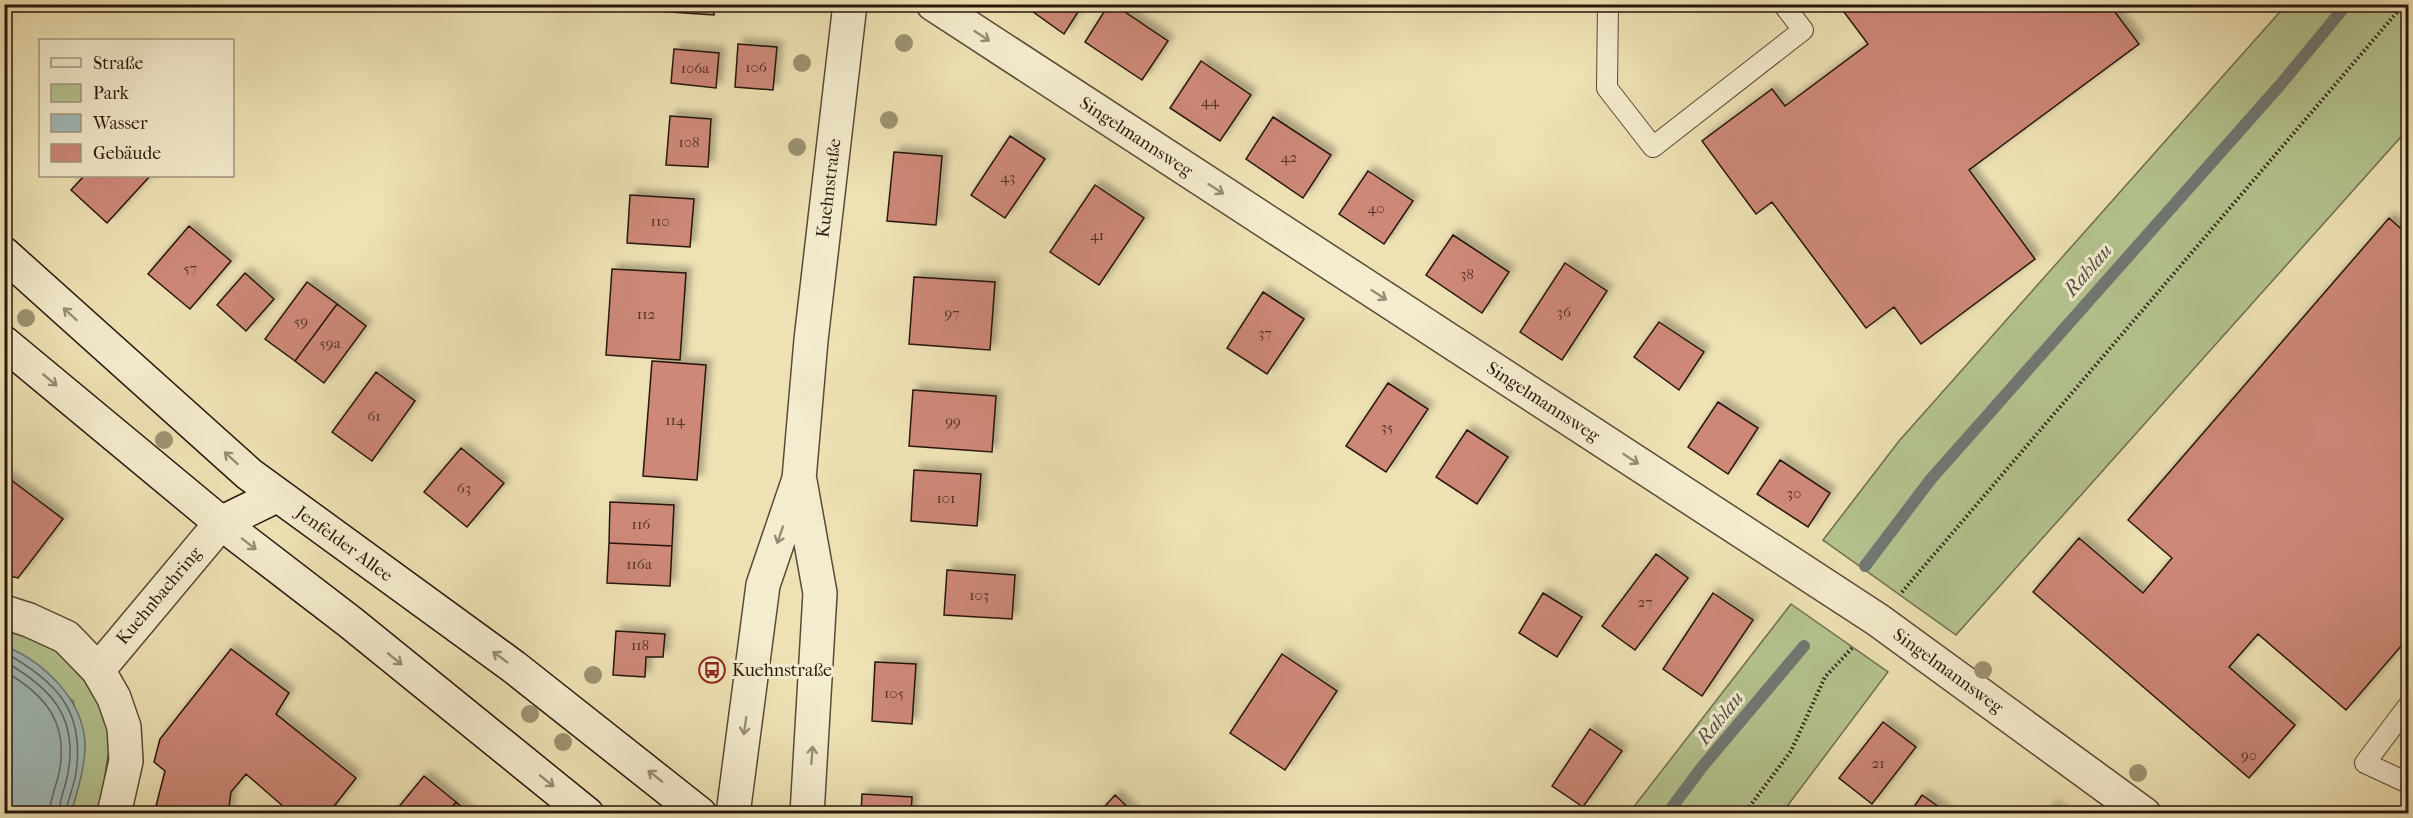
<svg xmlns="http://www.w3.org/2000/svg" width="2413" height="818" font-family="'IM FELL French Canon',serif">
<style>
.green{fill:#b4c490;stroke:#6e6d4e;stroke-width:1.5}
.water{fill:#a0bab9;stroke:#707874;stroke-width:1.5}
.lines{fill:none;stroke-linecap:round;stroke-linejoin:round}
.shore{stroke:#646862;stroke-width:1.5}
.stream{stroke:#707874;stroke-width:12}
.building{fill:#cd8878;stroke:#28160c;stroke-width:1.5;filter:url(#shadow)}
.service-casing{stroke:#5a4936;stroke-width:22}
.minor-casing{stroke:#5a4936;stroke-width:36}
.tertiary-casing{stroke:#5a4936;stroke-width:36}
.secondary-casing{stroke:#28160c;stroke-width:36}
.path{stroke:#28160c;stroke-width:4;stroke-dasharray:1.5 3;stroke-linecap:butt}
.service{stroke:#f4ecce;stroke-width:20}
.minor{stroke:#f4ecce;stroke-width:33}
.tertiary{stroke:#f4ecce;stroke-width:33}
.secondary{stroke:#f4ecce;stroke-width:33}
.tree{fill:#9c9371}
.oneway{stroke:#988c77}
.labels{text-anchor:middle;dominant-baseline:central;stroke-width:6;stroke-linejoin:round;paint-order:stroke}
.number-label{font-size:15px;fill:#513227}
.street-label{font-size:18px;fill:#28160c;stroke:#f4ecce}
.poi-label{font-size:18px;fill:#28160c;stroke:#f4ecce;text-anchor:start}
.water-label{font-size:20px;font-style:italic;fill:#524f49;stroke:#f4ecce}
</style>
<defs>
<filter id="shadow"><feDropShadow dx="5.5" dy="-5.5" stdDeviation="3" flood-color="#0004"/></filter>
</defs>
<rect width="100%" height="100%" fill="#eee2b4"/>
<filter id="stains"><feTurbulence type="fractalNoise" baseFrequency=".00333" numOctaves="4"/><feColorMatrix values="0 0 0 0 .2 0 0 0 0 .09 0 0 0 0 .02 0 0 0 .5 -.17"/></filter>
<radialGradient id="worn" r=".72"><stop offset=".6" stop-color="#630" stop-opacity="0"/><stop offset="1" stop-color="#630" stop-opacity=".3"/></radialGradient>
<path class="green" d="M2286,5H2408V129L1956,635L1823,540L1899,441Z
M1791,604L1888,672L1782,813H1629Z
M5,627L50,647L78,665L104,711L110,743L99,813H71L81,777L85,744L73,701L5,646Z"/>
<path class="water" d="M5,646C44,662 84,700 85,745C85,768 77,792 71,813H5Z"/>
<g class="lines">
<path class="shore" d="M4,652C56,682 85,709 76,773C74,787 67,800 66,814
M4,661C51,688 78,716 68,773C66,786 59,800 59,814
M4,671C46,695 69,723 59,773C56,786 50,800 49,814"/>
<path class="stream" d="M1865,566L1931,479L2281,84L2347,4
M1667,814L1702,767L1804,646"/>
</g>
<path class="building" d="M626,4H714V15L625,9Z
M1022,4H1083L1064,34Z
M1109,4H1113L1168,41L1142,80L1085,42Z
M1838,4H2109L2139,44L1969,170L2035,259L1921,344L1894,307L1866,328L1772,202L1756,214L1702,141L1772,89L1785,106L1868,44Z
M738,44L777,47L773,90L735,87Z
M674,49L719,53L716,88L671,83Z
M1201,61L1251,95L1220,141L1170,108Z
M670,116L711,119L708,167L666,165Z
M1273,117L1331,155L1303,198L1246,159Z
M1010,136L1045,159L1005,218L971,195Z
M894,152L942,156L936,225L887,221Z
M1368,171L1413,201L1384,244L1339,214Z
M84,176H150L107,223L71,190Z
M1095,185L1144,218L1099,285L1050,252Z
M630,195L694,199L690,247L627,243Z
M2389,218L2408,235V638L2346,710L2258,634L2229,667L2295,725L2249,778L2033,592L2079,538L2143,593L2172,558L2128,520Z
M189,226L231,261L190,309L148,274Z
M1453,235L1509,272L1482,313L1426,275Z
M1565,263L1607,291L1562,360L1520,332Z
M612,269L686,273L680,360L606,355Z
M245,273L274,299L246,331L217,305Z
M914,277L995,282L990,350L909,344Z
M307,282L337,304L295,361L265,339Z
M1263,292L1304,319L1267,374L1227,348Z
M337,304L366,326L324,383L295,361Z
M1659,322L1704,352L1679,390L1634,357Z
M652,361L706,365L697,480L643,476Z
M376,372L415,401L372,461L332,432Z
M1388,383L1428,409L1386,472L1346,446Z
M913,390L996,396L992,452L909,446Z
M1718,402L1758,428L1728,474L1688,447Z
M1467,430L1508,457L1477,504L1436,477Z
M461,448L504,483L467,527L424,492Z
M1780,460L1830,493L1808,527L1757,494Z
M914,470L981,474L977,526L911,521Z
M7,477L63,519L18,578L4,575V480Z
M610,502L674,505L672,546L609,543Z
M609,543L672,546L670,586L607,583Z
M1656,554L1688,578L1635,650L1602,626Z
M947,570L1015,575L1012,619L944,615Z
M1543,593L1582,617L1557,657L1519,633Z
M1713,593L1753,620L1702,696L1663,669Z
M616,631L665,634L663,657H646L645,677L613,675Z
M231,649L289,693L276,714L356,778L328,814H292L246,774L231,792L228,814H173L155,810L165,771L154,762L160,739Z
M1282,654L1337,691L1285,770L1230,733Z
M875,662L916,664L912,724L872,721Z
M1883,722L1916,747L1872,804L1839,778Z
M1590,729L1622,751L1583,807L1552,786Z
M424,776L456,802L446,814H393Z
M862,794L912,797L911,814H861Z
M1115,795L1135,814H1098Z
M1922,795L1949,814H1909Z
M456,802L469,814H446Z
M2052,806L2062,814H2046Z"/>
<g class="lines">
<g class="service-casing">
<path id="service" d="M1608,4L1607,88L1653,147L1803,30L1783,4
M2408,706L2365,763L2408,783"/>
</g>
<g class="minor-casing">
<path id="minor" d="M933,4L1878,620L2144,814
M4,612L29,620L66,637L98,670L114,698L124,727L126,761L114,814
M98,670L221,523"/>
</g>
<g class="tertiary-casing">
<path id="tertiary" d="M800,481L820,593L807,814
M733,814L763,585L799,479L811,340L850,4"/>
</g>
<g class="secondary-casing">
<path id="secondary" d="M4,254L249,474L514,667L700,814
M4,343L221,523L350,622L587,814
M221,523L276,496"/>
</g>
<path class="path" d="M1902,592L2404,4
M1744,814L1791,751L1825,677L1853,647"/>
<use href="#service" class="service"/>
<use href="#minor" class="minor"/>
<use href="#tertiary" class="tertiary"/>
<use href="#secondary" class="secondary"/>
</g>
<g class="tree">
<circle cx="904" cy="43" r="9"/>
<circle cx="802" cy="63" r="9"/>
<circle cx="889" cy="120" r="9"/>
<circle cx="797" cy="147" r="9"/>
<circle cx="26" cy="318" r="9"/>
<circle cx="164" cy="440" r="9"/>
<circle cx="1983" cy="670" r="9"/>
<circle cx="593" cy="675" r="9"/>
<circle cx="530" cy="714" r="9"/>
<circle cx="563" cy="742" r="9"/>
<circle cx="2138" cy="773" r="9"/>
</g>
<defs><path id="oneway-shaft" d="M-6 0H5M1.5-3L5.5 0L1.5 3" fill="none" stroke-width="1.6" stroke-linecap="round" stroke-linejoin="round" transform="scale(1.5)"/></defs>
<g class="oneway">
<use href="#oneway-shaft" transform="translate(982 36) rotate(33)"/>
<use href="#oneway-shaft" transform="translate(1216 189) rotate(33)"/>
<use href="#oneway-shaft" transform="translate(1379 295) rotate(33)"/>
<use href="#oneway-shaft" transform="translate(70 314) rotate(-138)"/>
<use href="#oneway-shaft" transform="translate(50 380) rotate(40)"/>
<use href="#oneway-shaft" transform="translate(231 458) rotate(-138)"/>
<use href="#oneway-shaft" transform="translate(1631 459) rotate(33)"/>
<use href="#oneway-shaft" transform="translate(780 535) rotate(109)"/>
<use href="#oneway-shaft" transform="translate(249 544) rotate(38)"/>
<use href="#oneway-shaft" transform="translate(500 657) rotate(-144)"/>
<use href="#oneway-shaft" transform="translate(395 659) rotate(39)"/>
<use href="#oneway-shaft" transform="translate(745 726) rotate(98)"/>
<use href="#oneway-shaft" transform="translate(812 755) rotate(-86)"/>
<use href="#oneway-shaft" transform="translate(655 776) rotate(-142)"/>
<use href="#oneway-shaft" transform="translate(547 781) rotate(39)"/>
</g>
<defs>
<g id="bus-ring" transform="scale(1.35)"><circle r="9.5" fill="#f4ecce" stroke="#8f2418" stroke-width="1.5"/><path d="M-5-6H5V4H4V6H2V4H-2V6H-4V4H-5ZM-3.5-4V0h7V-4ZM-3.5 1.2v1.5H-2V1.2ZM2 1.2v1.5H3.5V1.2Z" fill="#8f2418"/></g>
</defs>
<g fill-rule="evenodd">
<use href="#bus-ring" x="712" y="670"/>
</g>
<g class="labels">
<g class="number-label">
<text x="756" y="67">106</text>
<text x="695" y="68">106a</text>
<text x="1210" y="101">44</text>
<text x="689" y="142">108</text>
<text x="1289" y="157">42</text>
<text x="1008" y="177">43</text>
<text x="1376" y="208">40</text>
<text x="660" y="221">110</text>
<text x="1097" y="235">41</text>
<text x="190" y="268">57</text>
<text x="1467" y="274">38</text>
<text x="1564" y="312">36</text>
<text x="952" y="313">97</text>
<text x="646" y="314">112</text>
<text x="301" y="321">59</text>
<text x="1265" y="333">37</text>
<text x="330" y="343">59a</text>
<text x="374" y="416">61</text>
<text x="675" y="420">114</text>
<text x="953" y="421">99</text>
<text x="1387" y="427">35</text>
<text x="464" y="488">63</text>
<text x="1794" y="493">30</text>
<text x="946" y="498">101</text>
<text x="641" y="524">116</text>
<text x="639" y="564">116a</text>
<text x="979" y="595">103</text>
<text x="1645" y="602">27</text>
<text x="640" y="645">118</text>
<text x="894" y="693">105</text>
<text x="2249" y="755">90</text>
<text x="1878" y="763">21</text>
</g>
<g class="street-label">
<text transform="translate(1136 137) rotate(33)">Singelmannsweg</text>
<text transform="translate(829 188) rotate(-83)">Kuehnstraße</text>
<text transform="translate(1543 402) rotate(33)">Singelmannsweg</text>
<text transform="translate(344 544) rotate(36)">Jenfelder Allee</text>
<text transform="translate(159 596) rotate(-50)">Kuehnbachring</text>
<text transform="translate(1948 671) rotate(36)">Singelmannsweg</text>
</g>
<g class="poi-label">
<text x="732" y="670">Kuehnstraße</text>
</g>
<g class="water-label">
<text transform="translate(2088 270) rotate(-49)">Rahlau</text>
<text transform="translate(1720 718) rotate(-51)">Rahlau</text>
</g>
</g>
<rect width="2413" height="818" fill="none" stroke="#eee2b4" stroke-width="24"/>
<rect x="6" y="6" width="2401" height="806" fill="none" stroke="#28160c" stroke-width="3"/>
<rect x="12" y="12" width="2389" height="794" fill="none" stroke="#28160c" stroke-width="1.5"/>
<rect x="39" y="39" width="195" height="138" fill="#f4ecce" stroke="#a29680" stroke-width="1.5"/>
<rect x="51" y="58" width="30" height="9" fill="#f4ecce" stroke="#a29680" stroke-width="1.5"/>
<text x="93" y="69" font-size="18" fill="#28160c">Straße</text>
<rect x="51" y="84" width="30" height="18" fill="#b4c490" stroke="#a29680" stroke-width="1.5"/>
<text x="93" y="99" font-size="18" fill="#28160c">Park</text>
<rect x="51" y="114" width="30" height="18" fill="#a0bab9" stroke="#a29680" stroke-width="1.5"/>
<text x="93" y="129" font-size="18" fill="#28160c">Wasser</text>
<rect x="51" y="144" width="30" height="18" fill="#cd8878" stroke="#a29680" stroke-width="1.5"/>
<text x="93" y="159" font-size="18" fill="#28160c">Gebäude</text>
<rect width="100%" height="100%" filter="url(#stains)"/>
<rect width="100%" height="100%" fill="url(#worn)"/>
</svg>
